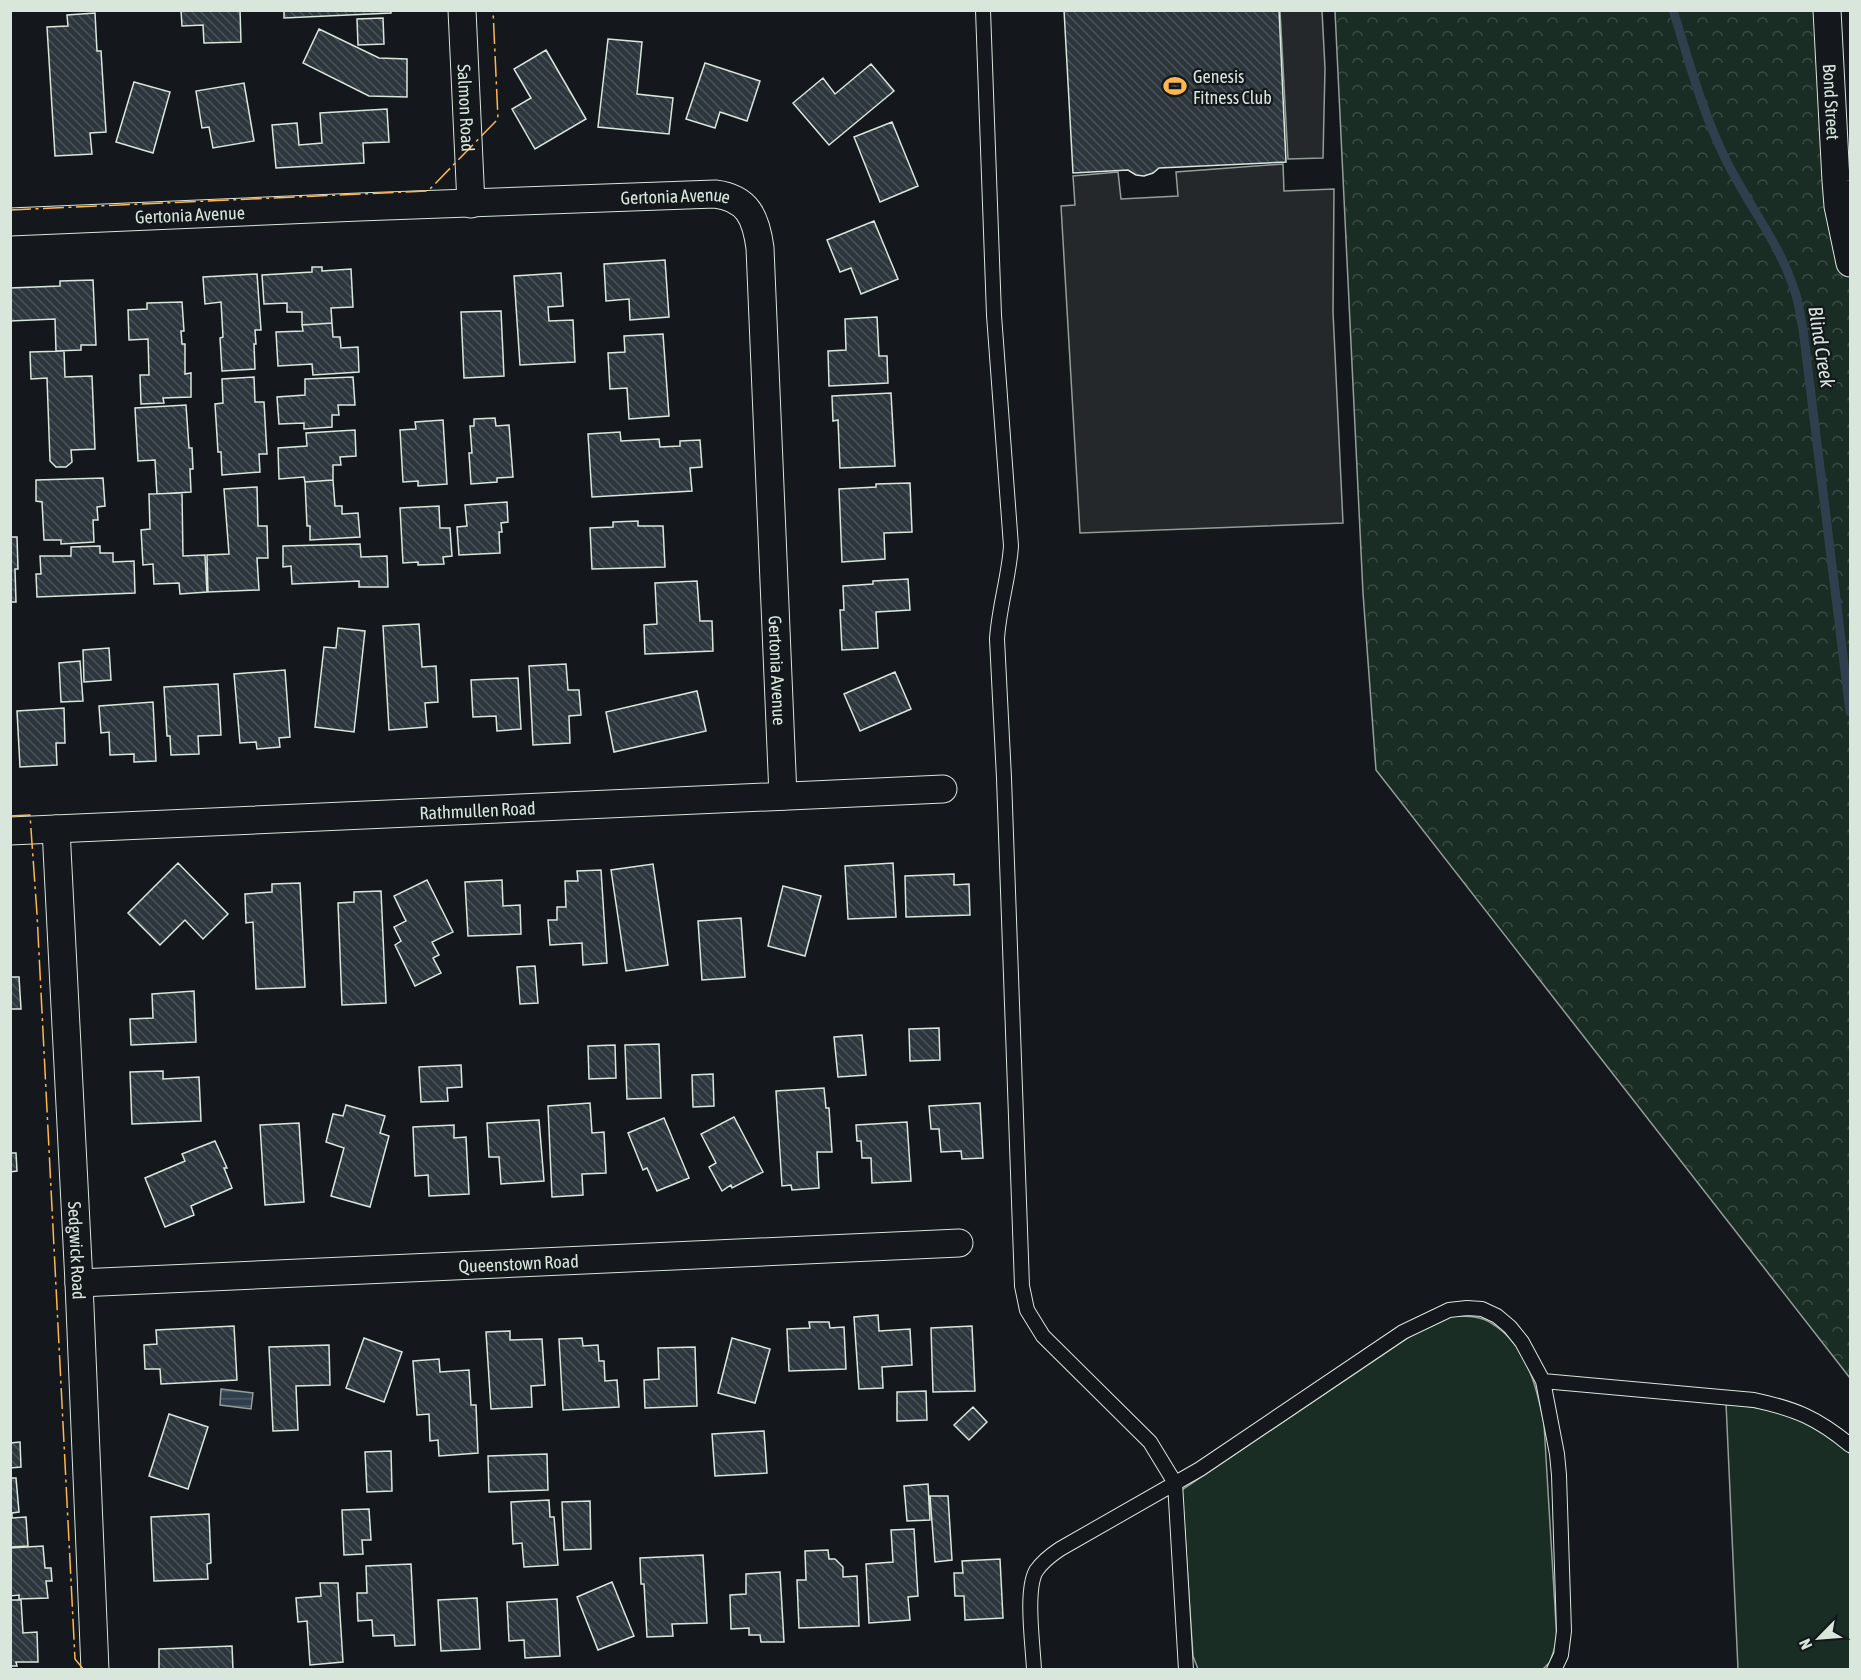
<svg xmlns="http://www.w3.org/2000/svg" width="1861" height="1680" font-family="'Asap Condensed',sans-serif">
<style>
.park{fill:url(#park-crowns);stroke:#939e99;stroke-width:1.5}
.garden{fill:#1a2d24;stroke:#939e99;stroke-width:1.5}
.parking{fill:#24282b;stroke:#939e99;stroke-width:1.5}
.water{fill:url(#water-rules);stroke:#939e99;stroke-width:1.5}
.lines{fill:none;stroke-linecap:round;stroke-linejoin:round}
.stream{stroke:#2f3f4d;stroke-width:9}
.building{fill:url(#building-back-hatch);stroke:#d8e6dc;stroke-width:1.5}
.lane-casing{stroke:#d8e6dc;stroke-width:16}
.street-casing{stroke:#d8e6dc;stroke-width:29}
.lane{stroke:#14181c;stroke-width:14}
.street{stroke:#14181c;stroke-width:27}
.power{stroke:#ffb74d;stroke-width:1.5;stroke-dasharray:21 4.5 3 4.5;stroke-linecap:butt}
.labels{text-anchor:middle;dominant-baseline:central;stroke-width:4.5;stroke-linejoin:round;paint-order:stroke}
.poi-label{font-size:18px;fill:#d8e6dc;stroke:#14181c;text-anchor:start}
.street-label{font-size:18px;fill:#d8e6dc;stroke:#14181c}
.water-label{font-size:20px;font-style:italic;fill:#d8e6dc;stroke:#14181c}
</style>
<defs>
<pattern id="park-crowns" width="20" height="18" patternUnits="userSpaceOnUse" patternTransform="scale(1.5)"><rect width="20" height="18" fill="#1a2d24"/><path d="M2 6a3 3 0 1 1 6 0M12 15a3 3 0 1 1 6 0" fill="none" stroke="#3b4b43"/></pattern>
<pattern id="water-rules" width="6" height="5" patternUnits="userSpaceOnUse" patternTransform="scale(1.5)"><rect width="6" height="5" fill="#2f3f4d"/><path d="M0 2.5h6" fill="none" stroke="#4c5b66"/></pattern>
<pattern id="building-back-hatch" width="6" height="6" patternUnits="userSpaceOnUse" patternTransform="scale(1.5)"><rect width="6" height="6" fill="#2c363c"/><path d="M-1 5l2 2M0 0l6 6M5-1l2 2" fill="none" stroke="#4a5358"/></pattern>
</defs>
<rect width="100%" height="100%" fill="#14181c"/>
<path class="park" d="M1335,11H1827L1850,263V1378L1376,770L1363,593Z"/>
<path class="garden" d="M1449,1316C1463,1316 1479,1315 1491,1323C1526,1343 1537,1387 1544,1424L1557,1641L1550,1662L1542,1670L1198,1669L1193,1656L1182,1490L1424,1327Z
M1726,1403C1741,1406 1757,1407 1772,1411C1801,1419 1829,1434 1850,1454V1669H1738Z"/>
<path class="parking" d="M1280,11H1322L1325,68L1323,158L1288,159Z
M1283,164L1284,191L1334,189L1333,312L1343,523L1080,533L1061,206L1075,205L1073,176L1118,172L1121,199L1178,196L1176,172Z"/>
<path class="water" d="M221,1389L253,1393L251,1409L220,1405Z"/>
<g class="lines">
<path class="stream" d="M1673,10C1689,61 1702,111 1725,158C1746,202 1779,242 1794,289C1799,301 1800,316 1803,329L1850,712"/>
</g>
<path class="building" d="M181,10H240L241,42L204,43L203,25L182,26Z
M284,10H391V13L284,18Z
M1064,10H1279L1286,162L1159,168L1153,173L1144,176L1136,175L1128,170L1073,173Z
M95,13L97,51H101L106,132L90,133L92,154L55,156L47,27L68,26L67,15Z
M383,18L384,44L358,45L357,19Z
M319,29L379,58L407,59V97L369,96L303,63Z
M608,39L642,42L637,94L673,98L669,134L598,127Z
M546,50L586,119L535,149L512,109L531,98L514,69Z
M705,63L760,81L747,121L720,112L715,128L686,119Z
M871,64L894,91L829,145L793,103L823,78L835,94Z
M134,82L170,92L153,153L116,142Z
M244,83L254,141L213,148L209,127L202,128L196,91Z
M387,109L389,142L363,143L364,163L276,168L272,125L297,123L299,145L322,143L320,113Z
M892,122L918,186L880,202L854,137Z
M874,221L898,279L861,294L851,268L840,272L827,240Z
M665,260L669,317L630,320L629,299L606,301L604,264Z
M312,267H322V271L351,269L353,307L331,308L332,323L302,325V312H287V303L264,304L262,275L312,272Z
M561,273L563,306L548,307L549,321L573,320L575,362L520,365L514,276Z
M257,274L261,330H255L256,344H254L255,369L222,371L220,338L223,337L221,302L205,304L203,277Z
M93,280L96,345H81V350L56,351L55,319L10,321V288L60,286V281Z
M182,302L184,331H181L182,344H185V374L191,373V397L163,398L164,403L141,404L140,375H149L148,339L129,340L128,310L147,309V303Z
M501,311L504,376L464,378L461,312Z
M877,317L879,356H887L888,383L829,386L828,351L846,350L845,319Z
M332,323L333,337H340L341,348L358,347L359,372L313,375L312,364L278,366L276,332L303,331L302,325Z
M663,334L669,416L629,419L627,388L610,389L608,353L625,352L624,336Z
M64,351L65,377L92,376L95,449L71,450L72,462L66,467H56L50,461L47,378L31,379L30,352Z
M254,377L255,402H264L267,454H259L260,472L222,475L221,452H218L215,404L223,403L222,379Z
M353,377L355,405H338L339,415H332V427L304,429V423L279,424L277,397L305,395V379Z
M891,393L895,466L840,468L838,420L833,421L832,396Z
M186,405L189,448H192L193,469H190L191,492L157,494L155,460L138,461L135,408Z
M495,418L496,426L509,425L513,477L497,478V482L471,484L469,453H472L470,426H474V419Z
M443,420L447,484L418,486V481L403,482L400,430L416,429L415,422Z
M355,430L356,456L340,457L341,465H333V480L305,482L304,477L279,479L278,448L307,446L306,433Z
M620,432L621,441L659,439L660,447L680,446V441L700,440L702,467L690,468L692,491L592,497L588,434Z
M103,478L105,506L97,507L98,520H93L94,542L61,544V540H44L42,502L36,501V480Z
M333,480L335,506H342V514L358,513L360,537L310,540V526H307L305,482Z
M910,483L912,532L884,533L885,559L842,562L839,489L876,487V484Z
M257,487L258,526H267L268,558H257L259,590L208,592L207,555L229,554L224,489Z
M182,493L183,556L205,555L207,592L180,594L179,583L154,584L153,564L143,565L141,530L150,529L149,494Z
M507,502L508,522L501,523L502,532H499L500,553L459,555L457,527L467,526L465,505Z
M439,506L440,528H450L452,556L443,557L444,564L418,565V562L403,563L400,508Z
M638,521V526H663L665,567L592,569L590,528L613,527V522Z
M10,537H17L18,569H15L16,602H10Z
M360,544L361,557L387,556L388,587H359V581L292,584L291,566L283,567V546Z
M100,546V553H113V562L134,561L135,593L37,597L36,574H41L40,556H71V547Z
M908,579L910,610L876,612L878,648L842,650L840,610H844L843,586L873,584V581Z
M697,581L700,621H712L713,651L645,654L644,625L657,624L655,583Z
M419,624L422,667L436,666L438,702L425,703L427,727L389,730L383,626Z
M338,628L365,631L354,732L315,727L324,647L336,648Z
M109,648L111,680L84,682L83,650Z
M80,661L83,701L61,702L59,663Z
M566,664L568,690H579L581,715L569,716L570,743L533,745L529,666Z
M285,670L290,737L279,738L280,747L257,749L256,742L240,743L234,674Z
M895,672L911,709L860,731L844,694Z
M518,678L521,729L497,731L496,716L473,717L471,680Z
M218,684L221,735L198,736L199,754L171,755L170,736H167L164,687Z
M697,691L706,731L614,752L606,712Z
M153,702L156,761L134,762V754L110,755L109,732L101,733L99,706Z
M64,708L65,743H56L57,765L20,767L17,711Z
M178,863L228,914L203,939L185,920L160,945L128,913Z
M893,863L896,917L848,919L845,866Z
M653,864L668,965L626,971L611,870Z
M601,870L607,963L583,965L582,943L550,945L548,920H557V907H566L565,881H578L577,871Z
M954,874V885L969,884L970,915L906,917L905,876Z
M427,880L453,932L432,942L439,955L433,958L441,973L415,986L395,945L401,941L394,927L406,921L394,896Z
M502,880L503,906L520,905L521,934L468,936L465,882Z
M300,883L305,987L256,989L253,922L246,923L245,894L272,892V884Z
M783,886L821,896L805,956L768,946Z
M381,891L386,1003L342,1005L338,903L354,902V892Z
M741,918L745,977L702,980L698,921Z
M535,966L538,1003L520,1004L517,967Z
M10,977H19L21,1009H10Z
M194,991L196,1042L131,1045L130,1019L153,1018L152,994Z
M939,1028L940,1060L910,1061L909,1029Z
M862,1035L866,1075L838,1077L834,1037Z
M659,1044L661,1098L627,1099L625,1045Z
M615,1045L616,1078L589,1079L588,1046Z
M461,1065L462,1087L447,1088L448,1101L421,1102L419,1067Z
M163,1071V1079L199,1077L201,1121L132,1124L130,1072Z
M713,1074L714,1106L693,1107L692,1075Z
M824,1088L826,1108H829L832,1152H817L819,1188L792,1190L791,1185L782,1186L776,1091Z
M590,1103L592,1133L604,1132L606,1173L582,1174L583,1195L552,1197L548,1106Z
M980,1103L983,1158L962,1159L961,1151L941,1152L939,1129H931L929,1106Z
M346,1105L385,1116L380,1133L389,1136L370,1207L331,1196L344,1148L326,1142L333,1114L343,1116Z
M734,1117L763,1172L732,1188L731,1185L722,1191L709,1167L716,1163L701,1134Z
M664,1118L689,1178L657,1191L647,1168L643,1170L628,1133Z
M539,1120L544,1181L501,1184L499,1157H489L487,1123Z
M907,1122L911,1181L872,1183L871,1158H862L861,1141H857L856,1125Z
M299,1123L304,1202L265,1205L260,1125Z
M454,1125V1138L466,1137L469,1194L429,1196L428,1175L415,1176L413,1127Z
M215,1141L227,1168H224L232,1188L191,1206L194,1215L165,1227L145,1178L185,1161L182,1154Z
M10,1153H16L17,1171L10,1172Z
M878,1315L879,1331L910,1329L912,1365L882,1367L883,1388L859,1389L854,1317Z
M809,1322H829L830,1328L844,1327L846,1369L789,1371L787,1329L810,1328Z
M234,1326L237,1380L161,1384L160,1369H145L144,1345L157,1344L156,1330Z
M972,1326L975,1391L933,1392L931,1328Z
M510,1331V1340L542,1339L545,1385L531,1386L532,1407L491,1409L486,1332Z
M364,1338L402,1352L384,1402L346,1388Z
M582,1338L583,1346L598,1345L599,1361H604L605,1381L617,1380L619,1407L563,1410L559,1339Z
M732,1338L770,1349L755,1403L718,1393Z
M329,1345L330,1385L296,1386L298,1430L273,1431L269,1347Z
M695,1347L697,1406L645,1408L644,1380L659,1379L658,1348Z
M439,1359L440,1372L469,1370L471,1405H476L478,1453L439,1456L438,1440L430,1441L429,1414L417,1415L413,1361Z
M926,1391L927,1420L897,1421V1392Z
M973,1407L987,1422L969,1440L954,1425Z
M169,1414L208,1427L188,1489L149,1476Z
M764,1431L767,1473L715,1476L712,1434Z
M20,1442L21,1467L10,1468V1443Z
M391,1451L392,1491L367,1492L365,1452Z
M547,1454L548,1490L489,1492L488,1456Z
M10,1478H16L19,1512L12,1513V1518L26,1517L28,1546L10,1547Z
M928,1484L930,1520L907,1521L904,1486Z
M930,1496H948L952,1560L935,1562Z
M549,1500L550,1517H554L558,1565L524,1567L522,1543L513,1544L511,1502Z
M590,1501L591,1549L564,1550L562,1502Z
M369,1509L371,1540H362L363,1554L344,1555L342,1510Z
M209,1514L211,1563L207,1564L208,1579L154,1581L151,1517Z
M914,1529L918,1596L908,1597L910,1620L869,1623L866,1564L893,1562L891,1530Z
M43,1546L45,1568H51L52,1581H46L48,1598L19,1599V1595L10,1596V1548Z
M828,1550L829,1559H835L843,1567V1577L857,1576L859,1626L799,1628L797,1580H806L805,1551Z
M703,1555L707,1623L672,1624L673,1636L647,1637L644,1584H641L640,1558Z
M1000,1559L1003,1618L965,1620L964,1596H955L954,1573H963L962,1561Z
M411,1564L415,1645L395,1646L394,1635L373,1636L372,1620L358,1621L357,1593H367L366,1566Z
M780,1572L784,1642H761L760,1635H749V1628L731,1629L730,1595L746,1594V1574Z
M612,1582L634,1636L598,1650L577,1597Z
M320,1583H338L343,1662L310,1665L307,1621L298,1622L296,1598L321,1596Z
M477,1598L480,1649L441,1651L438,1600Z
M557,1599L560,1656L525,1658L524,1640L509,1641L507,1602Z
M10,1600H21L23,1633L37,1632L38,1662H16L17,1666H10Z
M232,1646L233,1670H159V1649Z"/>
<g class="lines">
<g class="lane-casing">
<path id="lane" d="M983,10L994,315L1011,546C1009,577 999,607 997,639L1004,778L1022,1286L1027,1310L1043,1336L1150,1442L1175,1483L1186,1670
M1543,1381L1754,1400C1796,1409 1817,1418 1850,1445
M1034,1670C1033,1645 1025,1591 1036,1571C1042,1562 1051,1555 1060,1549L1200,1469L1403,1332L1449,1310L1467,1308L1482,1309L1497,1316L1510,1327L1522,1342L1543,1381L1557,1454L1559,1475L1564,1631L1561,1655L1554,1670"/>
</g>
<g class="street-casing">
<g id="street">
<path id="s1" d="M462,10L471,204"/>
<path id="s2" d="M1827,10L1836,181L1838,206L1850,263"/>
<path id="s3" d="M10,222L359,207L715,194C748,198 756,218 760,248L783,796"/>
<path id="s4" d="M56,829L79,1283L95,1670"/>
<path id="s5" d="M10,831L943,789"/>
<path id="s6" d="M79,1283L959,1243"/>
</g>
</g>
<use href="#lane" class="lane"/>
<use href="#street" class="street"/>
<path class="power" d="M10,210L428,191L498,119L493,10
M10,816L30,815L37,914L75,1659L84,1670"/>
</g>
<defs>
<g id="stadium-bare" transform="scale(1.8)"><path d="M0-5a6.5 5 0 1 0 0 10a6.5 5 0 1 0 0-10ZM-3.5-1.8h7v3.6h-7Z" fill="#ffb74d" stroke="#14181c" stroke-width="2.5" paint-order="stroke"/></g>
</defs>
<g fill-rule="evenodd">
<use href="#stadium-bare" x="1175" y="86"/>
</g>
<g class="labels">
<g class="poi-label">
<text x="1193" y="76">Genesis<tspan x="1193" dy="21">Fitness Club</tspan></text>
</g>
<g class="street-label">
<text stroke="none"><textPath href="#s2" startOffset="92">Bond Street</textPath></text>
<text stroke="none"><textPath href="#s1" startOffset="98">Salmon Road</textPath></text>
<text stroke="none"><textPath href="#s3" startOffset="666">Gertonia Avenue</textPath></text>
<text stroke="none"><textPath href="#s3" startOffset="180">Gertonia Avenue</textPath></text>
<text stroke="none"><textPath href="#s3" startOffset="1206">Gertonia Avenue</textPath></text>
<text stroke="none"><textPath href="#s5" startOffset="468">Rathmullen Road</textPath></text>
<text stroke="none"><textPath href="#s4" startOffset="422">Sedgwick Road</textPath></text>
<text stroke="none"><textPath href="#s6" startOffset="440">Queenstown Road</textPath></text>
</g>
<g class="water-label">
<text transform="translate(1822 347) rotate(81)">Blind Creek</text>
</g>
</g>
<rect width="1861" height="1680" fill="none" stroke="#d8e6dc" stroke-width="24"/>
<g transform="translate(1819 1638) rotate(245)" stroke="#14181c" stroke-width="4.5" paint-order="stroke">
<path d="M0-4.5L10 22L0 15L-10 22Z" fill="#d8e6dc"/>
<text y="-9" font-size="16" font-weight="bold" text-anchor="middle" fill="#d8e6dc">N</text>
</g>
</svg>
